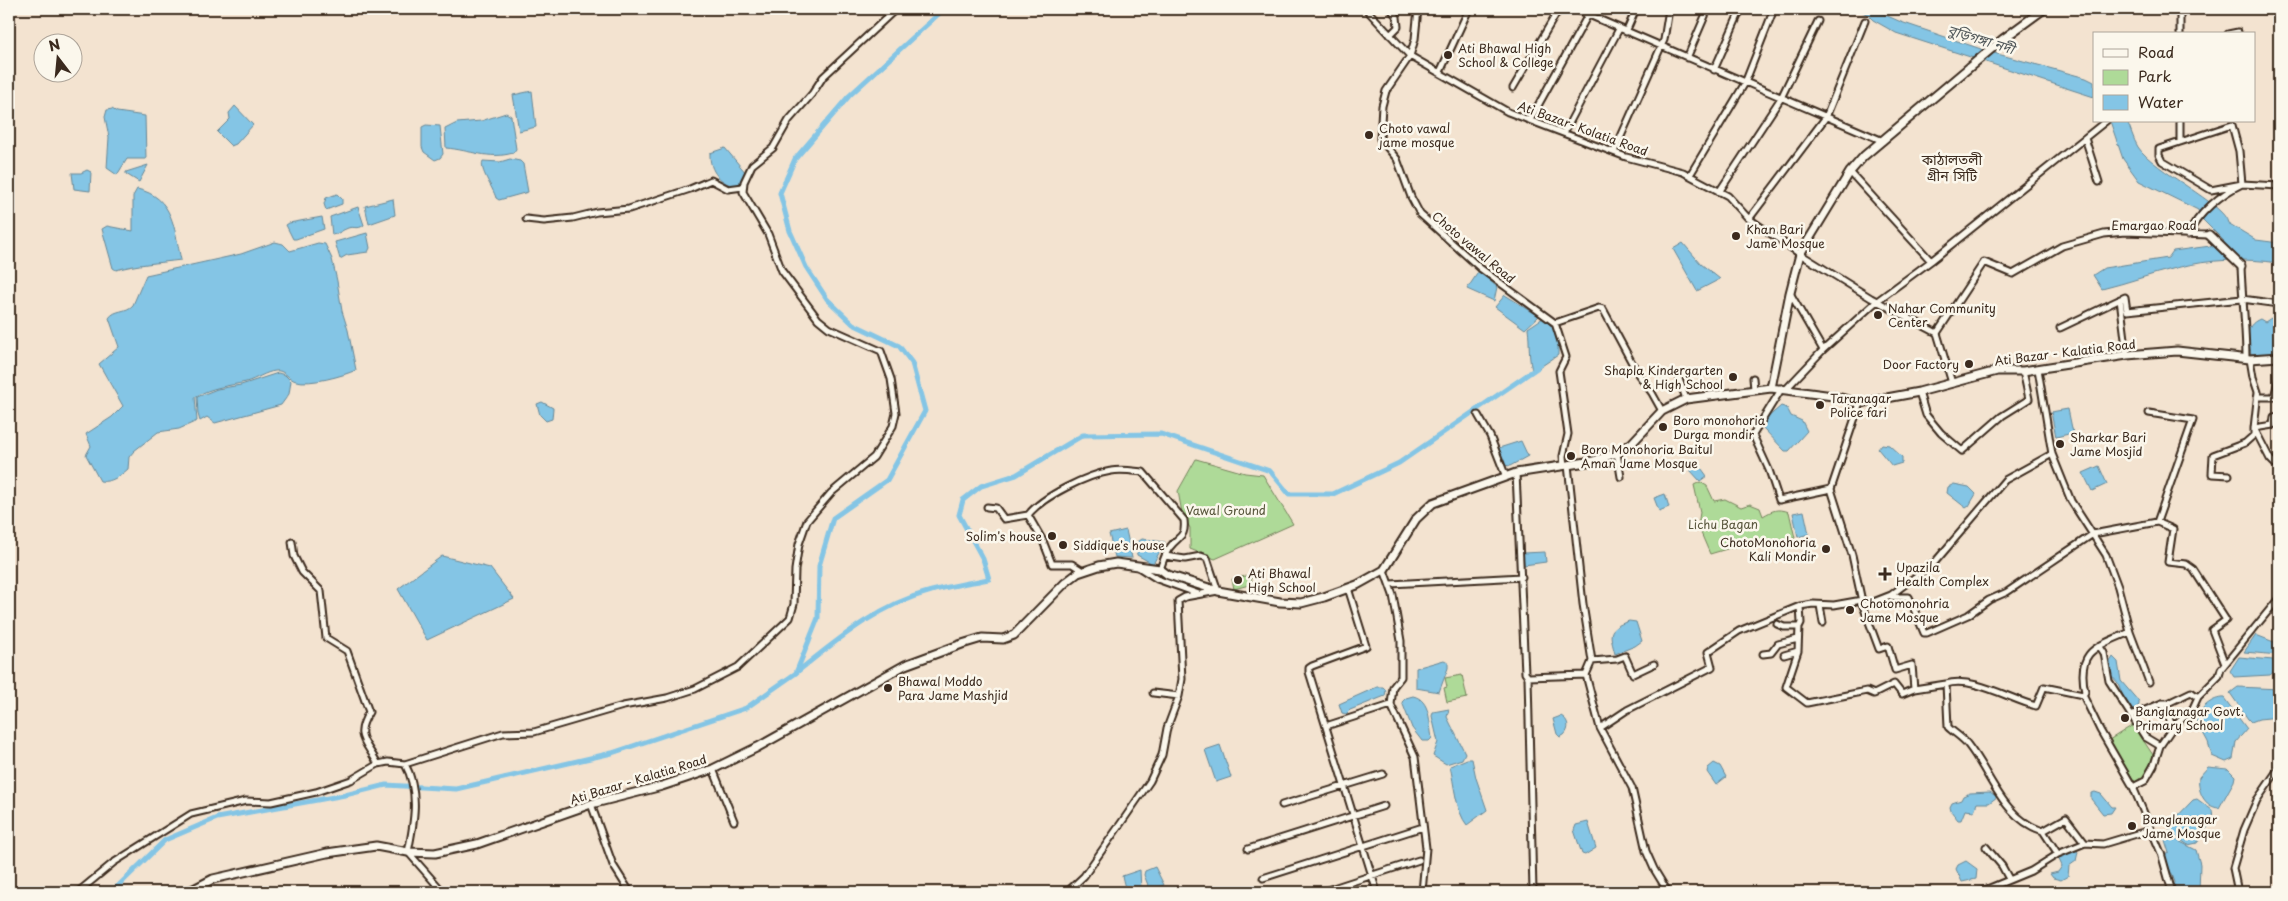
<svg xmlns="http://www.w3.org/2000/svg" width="2288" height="901" font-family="'Playpen Sans','Noto Sans Bengali',sans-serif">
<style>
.green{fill:#aeda98;stroke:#74825b}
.water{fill:#84c5e5;stroke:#678795}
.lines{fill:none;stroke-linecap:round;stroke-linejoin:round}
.canal{stroke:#84c5e5;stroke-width:5}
.street-casing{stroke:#3b2a1e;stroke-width:9}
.secondary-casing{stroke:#3b2a1e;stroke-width:11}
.street{stroke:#fbf7ec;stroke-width:5}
.secondary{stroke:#fbf7ec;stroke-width:7}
.poi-dot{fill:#3b2a1e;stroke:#fbf7ec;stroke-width:2}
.labels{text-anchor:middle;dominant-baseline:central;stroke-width:5;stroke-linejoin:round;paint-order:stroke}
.poi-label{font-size:12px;fill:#3b2a1e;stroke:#fbf7ec;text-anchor:start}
.street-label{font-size:12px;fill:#3b2a1e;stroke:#fbf7ec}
.park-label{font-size:12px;fill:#58563c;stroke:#fbf7ec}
.water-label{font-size:14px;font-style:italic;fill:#51585a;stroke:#fbf7ec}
.neighbourhood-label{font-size:14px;fill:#3b2a1e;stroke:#fbf7ec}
</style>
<rect width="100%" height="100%" fill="#f3e3d0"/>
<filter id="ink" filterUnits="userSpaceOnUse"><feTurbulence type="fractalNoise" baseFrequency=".02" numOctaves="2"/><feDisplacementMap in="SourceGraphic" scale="10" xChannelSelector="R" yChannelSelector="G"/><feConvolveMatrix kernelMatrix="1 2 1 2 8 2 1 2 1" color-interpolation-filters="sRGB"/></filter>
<g filter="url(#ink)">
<path class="green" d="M1196,459L1245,473L1263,475L1293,524L1215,559L1190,549V528L1182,513L1178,491Z
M1700,482L1707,486L1714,501L1725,499L1741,507L1750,504L1760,508L1763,516C1773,510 1778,508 1789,512L1795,538L1730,548L1710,554L1698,526L1700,512L1694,485Z
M1250,575L1253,584L1234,589L1232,579Z
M1462,675L1467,698L1447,702L1444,688L1447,687L1445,678Z
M2133,725L2153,755L2147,773L2135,782L2109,740Z"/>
<path class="water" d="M1857,9H1872L1901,22L1990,52L2086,78L2094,82V97L1896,33L1873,20L1868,15Z
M532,91L536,127L519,131L513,95Z
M235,106L253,125L236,144L231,146L217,132L230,119L229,113Z
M112,109L117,112L145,116L146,159H127L117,175L107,168L109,137L105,117L107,110Z
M506,113L511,116L516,149L513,153C489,160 470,150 446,148L445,129L457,123L481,121Z
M2110,121H2127C2131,129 2133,139 2138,147C2154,171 2225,204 2228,223L2256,240L2279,243V263C2245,258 2210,259 2176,268C2151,274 2127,283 2102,289L2093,275L2104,268L2168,258L2173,251L2218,245L2224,241L2200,217L2198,210L2139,181L2123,159Z
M426,125L440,126L443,154L440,158L435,160L424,152L422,147V127Z
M725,148L746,173L743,180L738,186C721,185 709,171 710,153Z
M510,159L520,161L523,164L528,192L499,200L496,198C493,187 479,170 483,161L500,162Z
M148,165L139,182L126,174V172Z
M87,170L91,172L90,191L74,189L72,173H81Z
M137,189C174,197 174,229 181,260C158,263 137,264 116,270L113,268L102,229L107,226L133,231V196Z
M337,194L342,199V204L326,210L324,204L326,198Z
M393,199L395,215L369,224L365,206Z
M358,207L364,225C358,230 354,226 348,228C342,230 339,234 332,235L330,217Z
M322,217L324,229L296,239H293L286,225L289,223Z
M367,233L370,248L368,252L347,255L340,259L335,242Z
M275,242L283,244L290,251L318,243L325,244L332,259L337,281L342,311L348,330L356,370C343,376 310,385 296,381C288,379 284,369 275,371C266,372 256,379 246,382C229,386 211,387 195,397L197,421L179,429L158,432L134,451L129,457L128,469C120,476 111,483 100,481L86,455L91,446L86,434L112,417L123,406L99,364L119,347L109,318C115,309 126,313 133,305L146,275L241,254Z
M1683,243L1701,264L1720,279L1697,291L1673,249Z
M1479,271L1497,287L1494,301L1467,289Z
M1505,295L1539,316L1525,329L1495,307Z
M1543,318L1558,333V355L1533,372C1528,362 1530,341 1528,328Z
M2271,318L2279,324V354H2251C2249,339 2243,326 2260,319L2265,322Z
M278,373L285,375L291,381L289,394L281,405L215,423L207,417L200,421L198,414L197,397L217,389L241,385Z
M542,402L553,408L552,419L546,421L540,415L537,404Z
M1781,406L1787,408L1791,416L1802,421L1807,431L1789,451H1785L1762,427L1767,418Z
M2068,409L2073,433L2056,437L2051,412Z
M1521,441L1528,456L1510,466L1503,465L1499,448Z
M1882,444L1889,445L1902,457V463L1892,466L1878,449Z
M1699,465L1707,476L1700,481L1690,470Z
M2099,466L2107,484L2092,491L2083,473Z
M1954,484L1969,487L1976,494L1969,506L1966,508L1947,493L1948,487Z
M1665,494L1669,507L1659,511L1654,498Z
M1804,511L1809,534L1798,537L1793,513Z
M1126,530L1132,558L1115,557L1109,534Z
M1142,539L1165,542L1153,564L1137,555L1136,543Z
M1545,552L1546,562L1524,565L1523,553Z
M442,556L490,568L514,599L427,640L398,589Z
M1629,621L1636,622L1642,641L1635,646L1615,654C1610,634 1606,629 1629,621Z
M2256,635L2279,644V655L2244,652Z
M2113,657L2118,662L2121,681L2139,702V705L2132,711L2126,704L2118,683L2110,674L2108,665Z
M2239,657L2273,660L2275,671L2270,675L2234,677L2230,671Z
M1444,660L1448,662V668L1439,692L1416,688V668Z
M1377,687H1383L1386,690L1385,696L1350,710L1346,714L1342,713L1339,704Z
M2238,687L2279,689V717L2259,719L2251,722L2248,719L2230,693Z
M1413,696C1431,700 1429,723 1432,738L1429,741H1422L1412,728L1402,702L1406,698Z
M2224,698L2247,729L2236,742L2233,759L2226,762L2212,756L2208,742L2196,720C2198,709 2213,697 2224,698Z
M1449,709L1447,717L1465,753L1462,759L1446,764L1433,756L1438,742L1432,716L1433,712Z
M1561,716C1569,720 1570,729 1564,735L1560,737L1557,734L1553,719Z
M1220,745L1231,777L1216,782L1205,750Z
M1467,759H1472L1476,778L1487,810L1467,825C1456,812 1454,783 1450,766Z
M1714,763L1720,766L1726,777L1716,785L1707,772L1708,768Z
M2208,767L2228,769L2235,776L2234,781L2219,808C2204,807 2197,790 2199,777Z
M2095,792L2101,794L2112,807H2115L2111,813L2103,814L2091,799V793Z
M1970,793L1990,792L1997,797L1989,803H1977L1974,811L1965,810L1961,820H1958L1951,811L1950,807L1952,803L1961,800L1963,796Z
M2197,799L2212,810L2213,819L2197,843L2188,845L2172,834L2168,826L2193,800Z
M1588,822L1596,848L1585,855L1582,854L1574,830L1576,825Z
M2165,834L2196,850L2200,864L2199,892H2173L2175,882L2164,855L2169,853L2164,837Z
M2075,849L2078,852L2076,861L2069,866L2068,876L2061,880L2053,878L2050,874L2058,872L2062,866L2057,855Z
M1966,861L1977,869L1976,879L1962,882L1956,869L1958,865Z
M1155,867L1164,885L1150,890L1144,875L1145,871Z
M1140,870L1141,890L1126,892L1122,876Z"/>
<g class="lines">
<path class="canal" d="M797,672C836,641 878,605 928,592C948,586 969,583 989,579L983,559L959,515L963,500L981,486L1016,475L1083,435L1161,434L1270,471L1289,494H1333L1399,463L1537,368
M112,892L165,840L217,818L345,795L386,785L456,789L612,753L746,708L796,673L818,618L819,566L833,518L887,480L925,411L912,363L899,346L853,324L827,299L806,267L790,231L780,193L795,159L849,96L944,9"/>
<g class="street-casing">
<path id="street" d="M1366,9L1410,56L1508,112L1626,157L1683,172L1728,196L1748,218L1800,254L1871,298L1937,333L1952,383
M1418,9L1415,39L1410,56L1386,91L1382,106L1380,139L1397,159L1411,197L1420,214L1480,268L1555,323L1566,357L1559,371L1568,434L1563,456L1564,466
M1575,9L1883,141
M1591,16L1595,9
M1626,32L1636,9
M2180,34V9
M2228,34L2238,32
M1390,35L1398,27L1397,17L1391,9
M1687,58L1708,9
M1714,70L1741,9
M1440,72L1469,9
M1513,88L1559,9
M1530,120L1588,15
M2180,121V142
M1564,133L1619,29
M2085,138L2099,182
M1614,152L1664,40L1669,9
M1850,172L1931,261
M1690,175L1745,83L1774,9
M1719,192L1781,98L1818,21
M526,219L544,221L573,218L597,212L629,209L690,189L711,180L728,189L743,187
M1749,219L1826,117L1865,21
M2188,235C2198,213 2221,194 2242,184L2239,151L2232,125L2159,149V155L2162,161L2211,190L2242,184L2279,186
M2241,266C2242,297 2246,327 2246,358
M2120,299L2127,355
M1555,323L1599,308L1603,309L1638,374L1652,393L1662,411
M2060,328L2125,297L2127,311L2242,299L2279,304
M1937,333L1984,262L2013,274L2062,246L2104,234L2125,232L2209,235
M1823,350L1877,301L1931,261L2106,121
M2250,359L2253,377L2258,392L2254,428L2270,459L2275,464H2279
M2038,369L2052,454L2071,501L2106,555L2118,587L2130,632C2096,647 2076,650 2085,692L2083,695L2100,730L2133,787L2161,853L2172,892
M1753,378L1754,389
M1679,379L1686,399
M1782,388L1753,435L1769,470L1779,500L1831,489
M1787,388L1823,350L1790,293
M1919,392L1926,415L1941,433L1962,451L2002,416L2029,399L2023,371
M2257,397H2274L2279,378
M1860,403L1831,489L1852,555L1863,606L1879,649L1888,646L1895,670L1912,665L1914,689L1946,684L1948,727C1954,733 1963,738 1968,745C1991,774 2003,819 2043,831L2066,818L2085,843
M1478,415L1490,436L1506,477
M1617,453L1621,477
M1568,465L1583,604L1592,661L1586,675L1600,728L1632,788L1646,851L1654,869L1668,892
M1516,473L1525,673L1528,677L1586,675
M2229,475L2212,474L2213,455L2245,443L2254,435V428L2273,425L2274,417L2279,416
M987,507L996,508L1004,519L1028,515
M2157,522L2173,529L2168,562L2186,564L2193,569L2226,620L2212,630L2225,664
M292,542L294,556L302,572L321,591L326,638L347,651L369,712C354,737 365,740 378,764
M1138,567L1157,579L1199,594
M1384,570L1393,595L1401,641V677L1393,687L1391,705L1415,757L1426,848L1422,892
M1083,571L1072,564H1052L1043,541L1028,515C1043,496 1087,475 1111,471C1121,469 1133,471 1143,472L1184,520C1186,538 1179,535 1170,547C1165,553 1163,562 1160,569
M1390,584L1522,577
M1348,588L1366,646L1312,666L1309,668V672L1377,892
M1891,595L1892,597H1909L1924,633H1927L1968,615L1989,600L2007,592L2093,534L2157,522L2193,420L2149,413
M1820,605L1823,623
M1863,606L1891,595L1935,562L2005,480L2052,454
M1777,624L1784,627H1799
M2130,632L2149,682
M2100,647L2104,653L2109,681L2145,737L2160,746
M1798,651L1786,687L1807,703L1867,691L1874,694L1894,684L1902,694L1914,689
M1763,654L1771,653L1778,644L1798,639
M1784,655L1798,651L1799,627L1801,623L1800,606
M1592,661L1617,659L1625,656L1633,674L1654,664
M1528,677L1533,892
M1946,684C1973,676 2009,699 2036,706L2044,687L2083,695
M1153,693L1179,696
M2162,703H2168L2191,692L2198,697
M2131,716L2162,703L2173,727L2160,746L2154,765L2145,781L2133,787
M1326,726L1391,705
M2173,727L2192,710L2198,697L2219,676L2221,669L2279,598
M1600,728L1627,710L1712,667L1708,652L1739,631L1800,606L1813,604L1834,605L1862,600
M713,769L734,821
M591,804L613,865L630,892
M1282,805L1383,774
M2043,831L2058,854
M1986,847L2002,866L2009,879
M1248,849L1384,806
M1263,878L1423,827
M78,892L113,863L191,814L246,801L271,802L316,792L351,780L378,764L388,762L405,764
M443,892L408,852C414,823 420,791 405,764L503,733L534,732L623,706L667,698L695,689L738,667L790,618L794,604L795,570L799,544L807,521L831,493L874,457L893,426L896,413L891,379L881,351L829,328L818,319L782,271L768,234L743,192L744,182L752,165L773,148L789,120L812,94L823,77L896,9
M1067,892L1084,876L1126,816L1150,781L1162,755L1167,728L1179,696L1182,679L1178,601L1185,597L1218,591L1207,558L1201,556L1185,559L1165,556
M1321,892L1419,860
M1980,892L2031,871L2058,854L2085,843L2103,844L2150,830
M2238,892L2233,868L2244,830L2257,800L2279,768"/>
</g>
<g class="secondary-casing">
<path id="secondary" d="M2209,235L2241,266
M1771,388L1790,293L1800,254L1850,172L1864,156L2003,39L2044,9
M188,892L213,879L327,853L376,846L408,852L435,853L477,844L591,804L662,786L713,769L758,747L905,665L962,644L982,638L1003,639L1014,635L1065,583L1078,573L1099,566L1116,563L1160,569L1168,575L1218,591L1280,602L1301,603L1324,597L1357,585L1384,570L1416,519L1433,503L1516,473L1593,461L1617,453L1632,443L1662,411L1686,399L1771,388L1833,396L1860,403L1919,392L1997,371H2023L2127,355L2177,351L2250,359L2279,357"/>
</g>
<use href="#street" class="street"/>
<use href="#secondary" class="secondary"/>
</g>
</g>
<g class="poi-dot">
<circle cx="1448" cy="55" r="5"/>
<circle cx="1369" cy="135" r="5"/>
<circle cx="1736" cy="236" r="5"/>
<circle cx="1878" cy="315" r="5"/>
<circle cx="1969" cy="364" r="5"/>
<circle cx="1733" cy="377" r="5"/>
<circle cx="1820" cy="405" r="5"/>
<circle cx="1663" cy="427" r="5"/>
<circle cx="2060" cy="444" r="5"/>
<circle cx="1571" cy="456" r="5"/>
<circle cx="1052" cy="536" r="5"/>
<circle cx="1063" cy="545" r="5"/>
<circle cx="1826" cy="549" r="5"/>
<path d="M1882.5 566.5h5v5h5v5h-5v5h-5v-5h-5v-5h5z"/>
<circle cx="1238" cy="580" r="5"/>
<circle cx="1850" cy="610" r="5"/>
<circle cx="888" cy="688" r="5"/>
<circle cx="2125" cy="718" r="5"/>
<circle cx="2132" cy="826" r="5"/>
</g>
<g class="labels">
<g class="poi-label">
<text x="1458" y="48">Ati Bhawal High<tspan x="1458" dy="14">School &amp; College</tspan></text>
<text x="1379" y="128">Choto vawal<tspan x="1379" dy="14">jame mosque</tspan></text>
<text x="1746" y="229">Khan Bari<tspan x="1746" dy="14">Jame Mosque</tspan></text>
<text x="1888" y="308">Nahar Community<tspan x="1888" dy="14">Center</tspan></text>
<text x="1959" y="364" text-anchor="end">Door Factory</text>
<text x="1723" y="370" text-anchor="end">Shapla Kindergarten<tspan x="1723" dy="14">&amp; High School</tspan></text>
<text x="1830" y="398">Taranagar<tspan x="1830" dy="14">Police fari</tspan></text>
<text x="1673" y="420">Boro monohoria<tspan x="1673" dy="14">Durga mondir</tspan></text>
<text x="2070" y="437">Sharkar Bari<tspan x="2070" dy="14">Jame Mosjid</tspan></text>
<text x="1581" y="449">Boro Monohoria Baitul<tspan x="1581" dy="14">Aman Jame Mosque</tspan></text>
<text x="1042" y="536" text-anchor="end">Solim's house</text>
<text x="1816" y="542" text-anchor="end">ChotoMonohoria<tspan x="1816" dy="14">Kali Mondir</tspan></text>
<text x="1073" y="545">Siddique's house</text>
<text x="1896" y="567">Upazila<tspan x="1896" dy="14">Health Complex</tspan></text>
<text x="1248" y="573">Ati Bhawal<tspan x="1248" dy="14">High School</tspan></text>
<text x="1860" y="603">Chotomonohria<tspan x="1860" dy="14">Jame Mosque</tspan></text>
<text x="898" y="681">Bhawal Moddo<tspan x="898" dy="14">Para Jame Mashjid</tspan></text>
<text x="2135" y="711">Banglanagar Govt.<tspan x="2135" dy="14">Primary School</tspan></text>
<text x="2142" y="819">Banglanagar<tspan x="2142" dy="14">Jame Mosque</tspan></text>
</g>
<g class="street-label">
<text transform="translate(1583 128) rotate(20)">Ati Bazar- Kolatia Road</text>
<text x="2154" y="225">Emargao Road</text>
<text transform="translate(1474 247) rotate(40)">Choto vawal Road</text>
<text transform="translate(2065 352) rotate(-7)">Ati Bazar - Kalatia Road</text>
<text transform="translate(638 779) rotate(-17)">Ati Bazar - Kalatia Road</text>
</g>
<g class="park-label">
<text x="1226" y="510">Vawal Ground</text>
<text x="1723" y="524">Lichu Bagan</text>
</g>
<g class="water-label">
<text transform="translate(1981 39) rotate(17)">বুড়িগঙ্গা নদী</text>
</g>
<g class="neighbourhood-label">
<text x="1952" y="159">কাঠালতলী<tspan x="1952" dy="16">গ্রীন সিটি</tspan></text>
</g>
</g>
<rect width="2288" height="901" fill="none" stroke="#fbf7ec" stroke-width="30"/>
<rect x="15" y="15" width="2258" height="871" fill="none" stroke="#3b2a1e" stroke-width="2" filter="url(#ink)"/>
<rect x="2093" y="32" width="162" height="90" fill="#fbf7ec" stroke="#aea59a"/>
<rect x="2103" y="49" width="25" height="8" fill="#fbf7ec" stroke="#aea59a"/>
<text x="2138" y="58" font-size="15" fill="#3b2a1e">Road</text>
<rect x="2103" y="70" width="25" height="15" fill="#aeda98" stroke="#aea59a"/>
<text x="2138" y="82" font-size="15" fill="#3b2a1e">Park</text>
<rect x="2103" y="95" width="25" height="15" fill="#84c5e5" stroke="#aea59a"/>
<text x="2138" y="108" font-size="15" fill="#3b2a1e">Water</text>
<g transform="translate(58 58) rotate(344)"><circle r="24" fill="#fbf7ec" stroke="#aea59a"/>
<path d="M0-4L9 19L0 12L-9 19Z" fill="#3b2a1e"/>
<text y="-8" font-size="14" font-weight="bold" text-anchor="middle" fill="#3b2a1e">N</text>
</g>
</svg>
